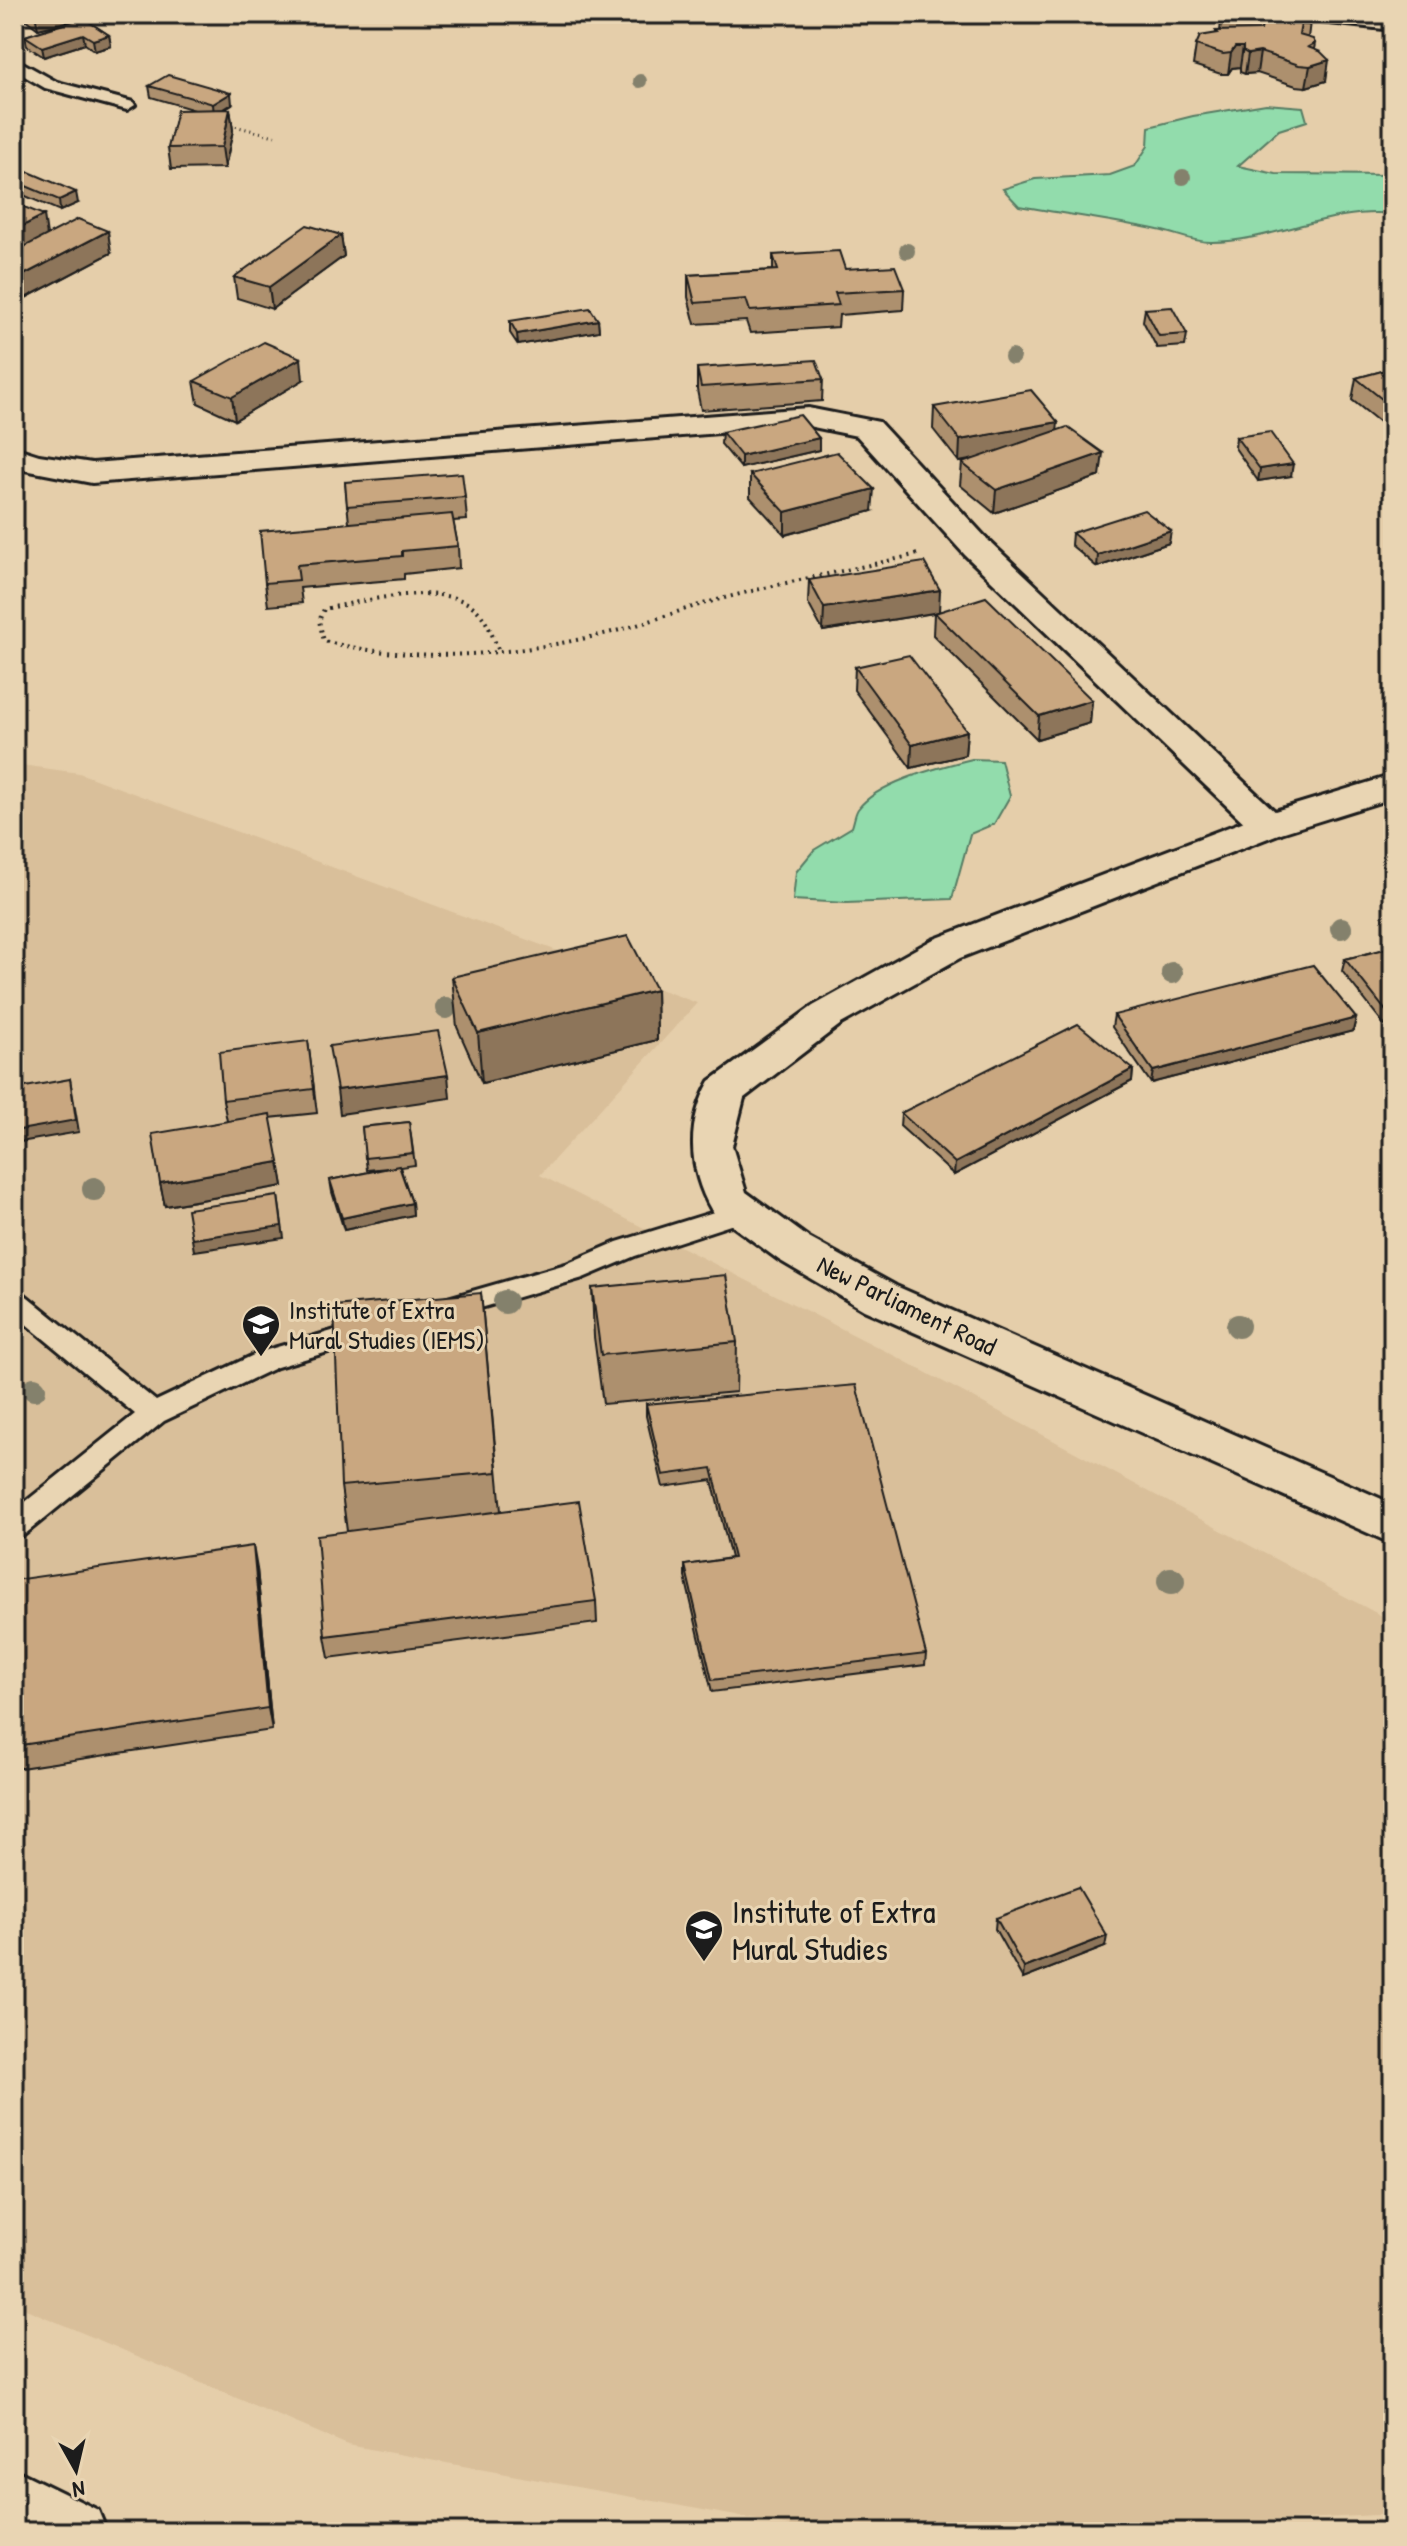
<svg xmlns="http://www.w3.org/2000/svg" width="1407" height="2546" font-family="'Patrick Hand',sans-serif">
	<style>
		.built { fill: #d9bf9a }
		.green { fill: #92dcac; stroke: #577c64; stroke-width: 2 }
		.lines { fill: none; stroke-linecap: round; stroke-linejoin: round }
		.service-casing { stroke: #1c1c1c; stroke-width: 6 }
		.minor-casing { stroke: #1c1c1c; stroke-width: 6 }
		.secondary-casing { stroke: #1c1c1c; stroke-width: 6 }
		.trunk-casing { stroke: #1c1c1c; stroke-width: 6 }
		.path-far1 { stroke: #1c1c1c; stroke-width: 3; stroke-dasharray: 1 4; stroke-linecap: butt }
		.path { stroke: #1c1c1c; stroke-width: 4; stroke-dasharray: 2 5; stroke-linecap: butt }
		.service { fill: #e9d5b3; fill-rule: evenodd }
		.minor { fill: #e9d5b3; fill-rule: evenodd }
		.secondary { fill: #e9d5b3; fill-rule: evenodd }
		.trunk { fill: #e9d5b3; fill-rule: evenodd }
		.tree { fill: #84816c }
		.wall { fill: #ad906e; stroke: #1c1c1c; stroke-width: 2 }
		.shaded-wall { fill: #8d755a; stroke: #1c1c1c; stroke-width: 2 }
		.building { fill: #c9a780; stroke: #1c1c1c; stroke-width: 2 }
		.labels { text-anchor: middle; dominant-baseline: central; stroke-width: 6; stroke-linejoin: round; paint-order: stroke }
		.street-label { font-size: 26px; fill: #1c1c1c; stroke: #e9d5b3 }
		.poi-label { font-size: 26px; fill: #1c1c1c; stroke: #e9d5b3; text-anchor: start }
		.near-poi-label { font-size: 32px; fill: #1c1c1c; stroke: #e9d5b3; text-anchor: start }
	</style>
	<rect width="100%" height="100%" fill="#e5ceaa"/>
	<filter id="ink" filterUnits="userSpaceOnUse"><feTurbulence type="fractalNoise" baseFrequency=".0125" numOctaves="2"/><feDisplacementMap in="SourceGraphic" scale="16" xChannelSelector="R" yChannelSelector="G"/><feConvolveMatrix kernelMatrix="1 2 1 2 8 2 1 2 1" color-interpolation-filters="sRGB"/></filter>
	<g filter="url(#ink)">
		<!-- built -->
		<polygon class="built" points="14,764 79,773 697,1003 540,1175 895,1356 1393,1622 1393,2514 1079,2532 823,2532 348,2445 14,2304"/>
		<!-- green -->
		<g class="green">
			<path d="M1266 104 1303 107 1307 121 1279 130 1238 166 1276 174 1393 175V214C1331 207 1274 241 1212 242 1195 243 1175 233 1158 230 1112 220 1065 214 1019 206L1003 189 1035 179 1110 175 1135 166 1148 146 1149 127 1193 116Z"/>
			<path d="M972 759 1001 760 1010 796 994 824 970 834 952 899 846 903 793 900 796 872 814 850 852 827C854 822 855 813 858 809 879 781 941 767 972 759Z"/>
		</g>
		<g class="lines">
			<defs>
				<g id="service">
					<polygon points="14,58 57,82 133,102 135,105 127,110 45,88 14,70"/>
					<polygon points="743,1203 752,1206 756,1212 752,1218 635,1256 583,1278 450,1317 441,1314 437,1307 441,1300 566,1264 617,1242"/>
					<polygon points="14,1290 23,1293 156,1401 260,1352 370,1320 379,1323 383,1330 379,1337 277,1367 164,1421 24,1535 14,1538 14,1511 135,1414 14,1314"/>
				</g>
				<g id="minor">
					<polygon points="1307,14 1393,14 1393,30 1320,22 1311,19"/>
					<polygon points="808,408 879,422 989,541 1281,817 1287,825 1281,833 1268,837 1255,833 965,555 857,436 808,426 92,483 14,468 14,447 39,455 92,463"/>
				</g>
				<path id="secondary" d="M1393 775V798L1281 833 960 958 841 1024 744 1098 732 1146 746 1192 809 1238 896 1286 1393 1504V1544L864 1310 779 1260 712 1211C688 1170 686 1122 710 1081L813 1006 932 940 1255 817Z"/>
				<polygon id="trunk" points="14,2469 98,2510 107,2532 14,2532"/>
			</defs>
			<!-- service casing -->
			<use href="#service" class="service-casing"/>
			<!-- minor casing -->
			<use href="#minor" class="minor-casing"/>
			<!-- secondary casing -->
			<use href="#secondary" class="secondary-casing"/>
			<!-- trunk casing -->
			<use href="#trunk" class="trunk-casing"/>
			<!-- path-far1 -->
			<polyline class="path-far1" points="226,124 275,136"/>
			<!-- path -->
			<path class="path" d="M498 649C492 635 486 616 472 606 438 582 363 601 324 609L319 621 324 641C418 665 519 655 612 632 648 623 682 609 717 600 783 582 851 570 918 554"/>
			<!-- service -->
			<use href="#service" class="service"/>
			<!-- minor -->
			<use href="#minor" class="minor"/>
			<!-- secondary -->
			<use href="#secondary" class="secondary"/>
			<!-- trunk -->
			<use href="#trunk" class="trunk"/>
		</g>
		<!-- trees -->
		<g class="tree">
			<circle cx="640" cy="81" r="7"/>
			<circle cx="1183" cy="177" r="8"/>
			<circle cx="907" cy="251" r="8"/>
			<circle cx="1012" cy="357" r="8"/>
			<circle cx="1341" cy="928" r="11"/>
			<circle cx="1172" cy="973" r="11"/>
			<circle cx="446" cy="1008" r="11"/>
			<circle cx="94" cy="1189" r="12"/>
			<circle cx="505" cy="1302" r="12"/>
			<circle cx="1238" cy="1326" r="12"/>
			<circle cx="34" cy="1389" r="12"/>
			<circle cx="1171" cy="1581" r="14"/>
		</g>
		<!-- wall -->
		<g class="wall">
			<polygon points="24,14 100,14 83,18 109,35 111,46 95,51 85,44 44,57 27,46 25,36 83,18 38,29 25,19"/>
			<polygon points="1222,14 1311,14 1308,38 1315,43 1314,50 1326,81 1306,87 1296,86 1257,73 1245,74 1240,72 1240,67 1232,68 1228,74 1221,74 1193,65 1196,45 1216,33 1216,31 1220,31"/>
			<polygon points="149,86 232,104 223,110 230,109 233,130 225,168 171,169 168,148 195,110 151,97"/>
			<polygon points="14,179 78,203 60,211 14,191"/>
			<polygon points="14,203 47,235 111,253 14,304 14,252 17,250 14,249"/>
			<polygon points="341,235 344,256 272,309 237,298 234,277"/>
			<polygon points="773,255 845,269 904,289 903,310 839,315 838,327 750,333 746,321 695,324 688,297 688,275 773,270"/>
			<polygon points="1145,309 1187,334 1185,346 1157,348 1143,321"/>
			<polygon points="598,320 599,331 518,345 510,333 510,321"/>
			<polygon points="697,368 823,379 822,401 701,410 697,390"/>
			<polygon points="1393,368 1393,433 1352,400 1356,378"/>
			<polygon points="303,380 235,420 198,403 194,381"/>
			<polygon points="934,407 1057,430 1100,476 994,513 960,485 962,463 967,461 959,462 933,429"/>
			<polygon points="722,432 819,450 741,468 721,444"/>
			<polygon points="1236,437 1291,476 1258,481 1235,448"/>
			<polygon points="750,474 872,511 785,535 750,497"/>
			<polygon points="345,482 465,497 467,520 453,521 458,546 459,568 404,574 404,579 300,588 302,603 268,606 265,583 349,523"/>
			<polygon points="1072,533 1169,543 1097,567 1071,545"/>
			<polygon points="809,580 939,611 1092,700 1090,723 1037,739 933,635 934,613 823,631 808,603"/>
			<polygon points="855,667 967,731 965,755 911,768 854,690"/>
			<polygon points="1393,947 1393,1026 1387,1028 1342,971 1345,959"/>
			<polygon points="452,977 656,990 657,1040 482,1083 457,1027"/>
			<polygon points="1114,1015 1356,1018 1353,1031 1151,1083 1112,1027"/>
			<polygon points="308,1041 317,1113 270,1118 283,1186 165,1206 160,1183 227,1121 223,1100"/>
			<polygon points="1133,1069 1132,1081 954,1175 900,1126 901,1113"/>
			<polygon points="409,1122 415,1165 400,1167 412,1203 413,1215 344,1230 332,1192 330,1180 388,1168 367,1170 362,1127"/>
			<polygon points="592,1288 737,1342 736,1392 603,1404 594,1337"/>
			<polygon points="481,1293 501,1511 596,1601 597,1623 329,1658 325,1636 347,1531 341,1486"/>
			<polygon points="646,1404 926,1654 925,1665 712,1692 685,1577 685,1565 731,1558 712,1480 663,1487 646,1416"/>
			<polygon points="257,1569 272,1730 14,1769 14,1580"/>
			<polygon points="996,1918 1105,1947 1023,1979 995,1929"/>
		</g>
		<!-- shaded-wall -->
		<g class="shaded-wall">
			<polygon points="35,14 100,14 38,29"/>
			<polygon points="83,34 85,44 44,57 42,47"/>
			<polygon points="109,35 111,46 95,51 93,40"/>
			<polygon points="1235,47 1243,47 1240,67 1232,68 1228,74 1231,53"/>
			<polygon points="1260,52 1257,73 1245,74 1248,54"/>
			<polygon points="1329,60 1326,81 1306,87 1310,66"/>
			<polygon points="231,93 232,104 214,115 213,104"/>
			<polygon points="230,109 233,130 225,168 222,147"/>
			<polygon points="76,192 78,203 60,211 59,200"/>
			<polygon points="44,215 47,236 19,251 15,230"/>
			<polygon points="108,231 111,253 14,304 14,280"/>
			<polygon points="341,235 344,256 272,309 269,287"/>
			<polygon points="598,320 599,331 518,345 517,334"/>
			<polygon points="301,358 303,380 235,420 232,397"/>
			<polygon points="1058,422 1056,444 959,462 960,440"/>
			<polygon points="819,438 819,450 741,468 741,456"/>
			<polygon points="1103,453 1100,476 994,513 996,490"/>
			<polygon points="1293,464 1291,476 1258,481 1260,469"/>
			<polygon points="874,489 872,511 785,535 785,512"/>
			<polygon points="1171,531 1169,543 1097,567 1098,555"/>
			<polygon points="940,590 939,612 823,631 824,608"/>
			<polygon points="1092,700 1090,723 1037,739 1039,716"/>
			<polygon points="967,731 965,755 911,768 912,745"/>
			<polygon points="656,990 657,1040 482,1083 478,1033"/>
			<polygon points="1393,1015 1393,1026 1387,1028 1390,1016"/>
			<polygon points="1356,1018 1353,1031 1151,1083 1153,1071"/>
			<polygon points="1133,1069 1132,1081 954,1175 955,1163"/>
			<polygon points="448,1075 450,1098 340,1114 337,1090"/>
			<polygon points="70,1079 79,1132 14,1143 14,1131"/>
			<polygon points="279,1162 283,1186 165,1206 160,1183"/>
			<polygon points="18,1175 24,1198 14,1202 14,1176"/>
			<polygon points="278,1196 284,1238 194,1251 192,1239"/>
			<polygon points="412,1203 413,1215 344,1230 342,1218"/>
			<polygon points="253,1546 257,1569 272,1730 268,1708"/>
			<polygon points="1107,1936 1105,1947 1023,1979 1024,1968"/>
		</g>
		<!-- building -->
		<g class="building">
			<polygon points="1247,14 1311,14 1310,25 1301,24 1299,35 1313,39 1315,43 1308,47 1321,52 1329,60 1310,66 1299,65 1260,52 1248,54 1243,51 1243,47 1235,47 1231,53 1223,54 1196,45 1200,36 1218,33 1216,31 1261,30 1263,20 1257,21 1257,15"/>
			<polygon points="83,18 109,35 93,40 83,34 42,47 25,36"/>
			<polygon points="168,75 231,93 213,104 149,86"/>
			<polygon points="230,109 222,147 168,148 177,110"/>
			<polygon points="29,172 76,192 59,200 14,181 14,179"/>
			<polygon points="14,203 44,215 15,230 14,229"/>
			<polygon points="78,219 108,231 14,280 14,252"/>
			<polygon points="307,225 341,235 269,287 234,277"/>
			<polygon points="839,251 845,269 895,266 904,289 835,293 839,305 750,311 746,299 695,303 688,275 778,270 773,255"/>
			<polygon points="1172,307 1187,334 1159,336 1145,309"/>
			<polygon points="590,308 598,320 517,334 510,321"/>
			<polygon points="264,342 301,358 232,397 194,381"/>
			<polygon points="816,360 823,379 701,387 697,368"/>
			<polygon points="1393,368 1393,408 1356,378"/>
			<polygon points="1031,390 1058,422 960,440 934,407"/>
			<polygon points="800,415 819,438 741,456 722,432"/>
			<polygon points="1067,427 1103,453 996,490 962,463"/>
			<polygon points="1270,432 1293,464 1260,469 1236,437"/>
			<polygon points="837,452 874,489 785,512 750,474"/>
			<polygon points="462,473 465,497 347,506 345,482"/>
			<polygon points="1144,510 1171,531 1098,555 1072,533"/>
			<polygon points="452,514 458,546 402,551 402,556 297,565 299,580 265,583 260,531"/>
			<polygon points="924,562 940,590 824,608 809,580"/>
			<polygon points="986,597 1092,700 1039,716 935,613"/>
			<polygon points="909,655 967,731 912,745 855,667"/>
			<polygon points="628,936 656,990 478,1033 452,977"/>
			<polygon points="1393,947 1393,1015 1390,1016 1345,959"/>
			<polygon points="1313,965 1356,1018 1153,1071 1114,1015"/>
			<polygon points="1078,1024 1133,1069 955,1163 901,1113"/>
			<polygon points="438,1031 448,1075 337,1090 329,1046"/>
			<polygon points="308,1041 314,1089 223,1100 219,1052"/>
			<polygon points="70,1079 76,1120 14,1131 14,1089"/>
			<polygon points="270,1114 279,1162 160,1183 152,1134"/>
			<polygon points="409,1122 413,1153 365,1158 362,1127"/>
			<polygon points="399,1166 412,1203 342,1218 330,1180"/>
			<polygon points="278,1196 282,1226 192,1239 187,1209"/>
			<polygon points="726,1275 737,1342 601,1355 592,1288"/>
			<polygon points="481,1293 497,1472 341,1486 334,1306"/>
			<polygon points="856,1385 926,1654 712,1680 685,1565 734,1558 712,1468 663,1475 646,1404"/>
			<polygon points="579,1501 596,1601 325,1636 317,1535"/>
			<polygon points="253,1546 268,1708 14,1746 14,1580"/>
			<polygon points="1078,1887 1107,1936 1024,1968 996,1918"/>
		</g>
	</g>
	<!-- icons -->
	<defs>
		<symbol id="school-pin" viewBox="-11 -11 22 30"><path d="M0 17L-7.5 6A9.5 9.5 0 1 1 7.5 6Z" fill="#1c1c1c" stroke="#e9d5b3"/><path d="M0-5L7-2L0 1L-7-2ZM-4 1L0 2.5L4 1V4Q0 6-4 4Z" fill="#fff"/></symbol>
		<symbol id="university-pin" viewBox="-11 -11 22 30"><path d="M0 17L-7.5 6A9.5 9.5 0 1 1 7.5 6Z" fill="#1c1c1c" stroke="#e9d5b3"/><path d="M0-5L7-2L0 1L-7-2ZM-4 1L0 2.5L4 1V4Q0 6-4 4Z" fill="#fff"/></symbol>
	</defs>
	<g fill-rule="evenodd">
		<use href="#school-pin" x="239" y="1302" width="44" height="60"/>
		<use href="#university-pin" x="682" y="1907" width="44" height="60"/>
	</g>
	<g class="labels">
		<!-- street labels -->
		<g class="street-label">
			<text transform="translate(907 1305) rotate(26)">New Parliament Road</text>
		</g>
		<!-- poi labels -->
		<g class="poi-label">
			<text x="289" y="1309">Institute of Extra<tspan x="289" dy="30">Mural Studies (IEMS)</tspan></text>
		</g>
		<!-- near-poi labels -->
		<g class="near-poi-label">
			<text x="732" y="1911">Institute of Extra<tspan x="732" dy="37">Mural Studies</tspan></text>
		</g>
	</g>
	<!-- margin -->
	<rect width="1407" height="2546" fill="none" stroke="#e9d5b3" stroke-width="48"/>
	<rect x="24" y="24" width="1359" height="2498" fill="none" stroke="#1c1c1c" stroke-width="3" filter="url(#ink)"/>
	<!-- north arrow -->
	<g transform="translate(76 2470) rotate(172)" stroke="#e9d5b3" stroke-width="6" paint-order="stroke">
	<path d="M0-6L14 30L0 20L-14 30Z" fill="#1c1c1c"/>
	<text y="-12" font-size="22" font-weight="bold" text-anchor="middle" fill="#1c1c1c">N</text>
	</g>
</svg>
